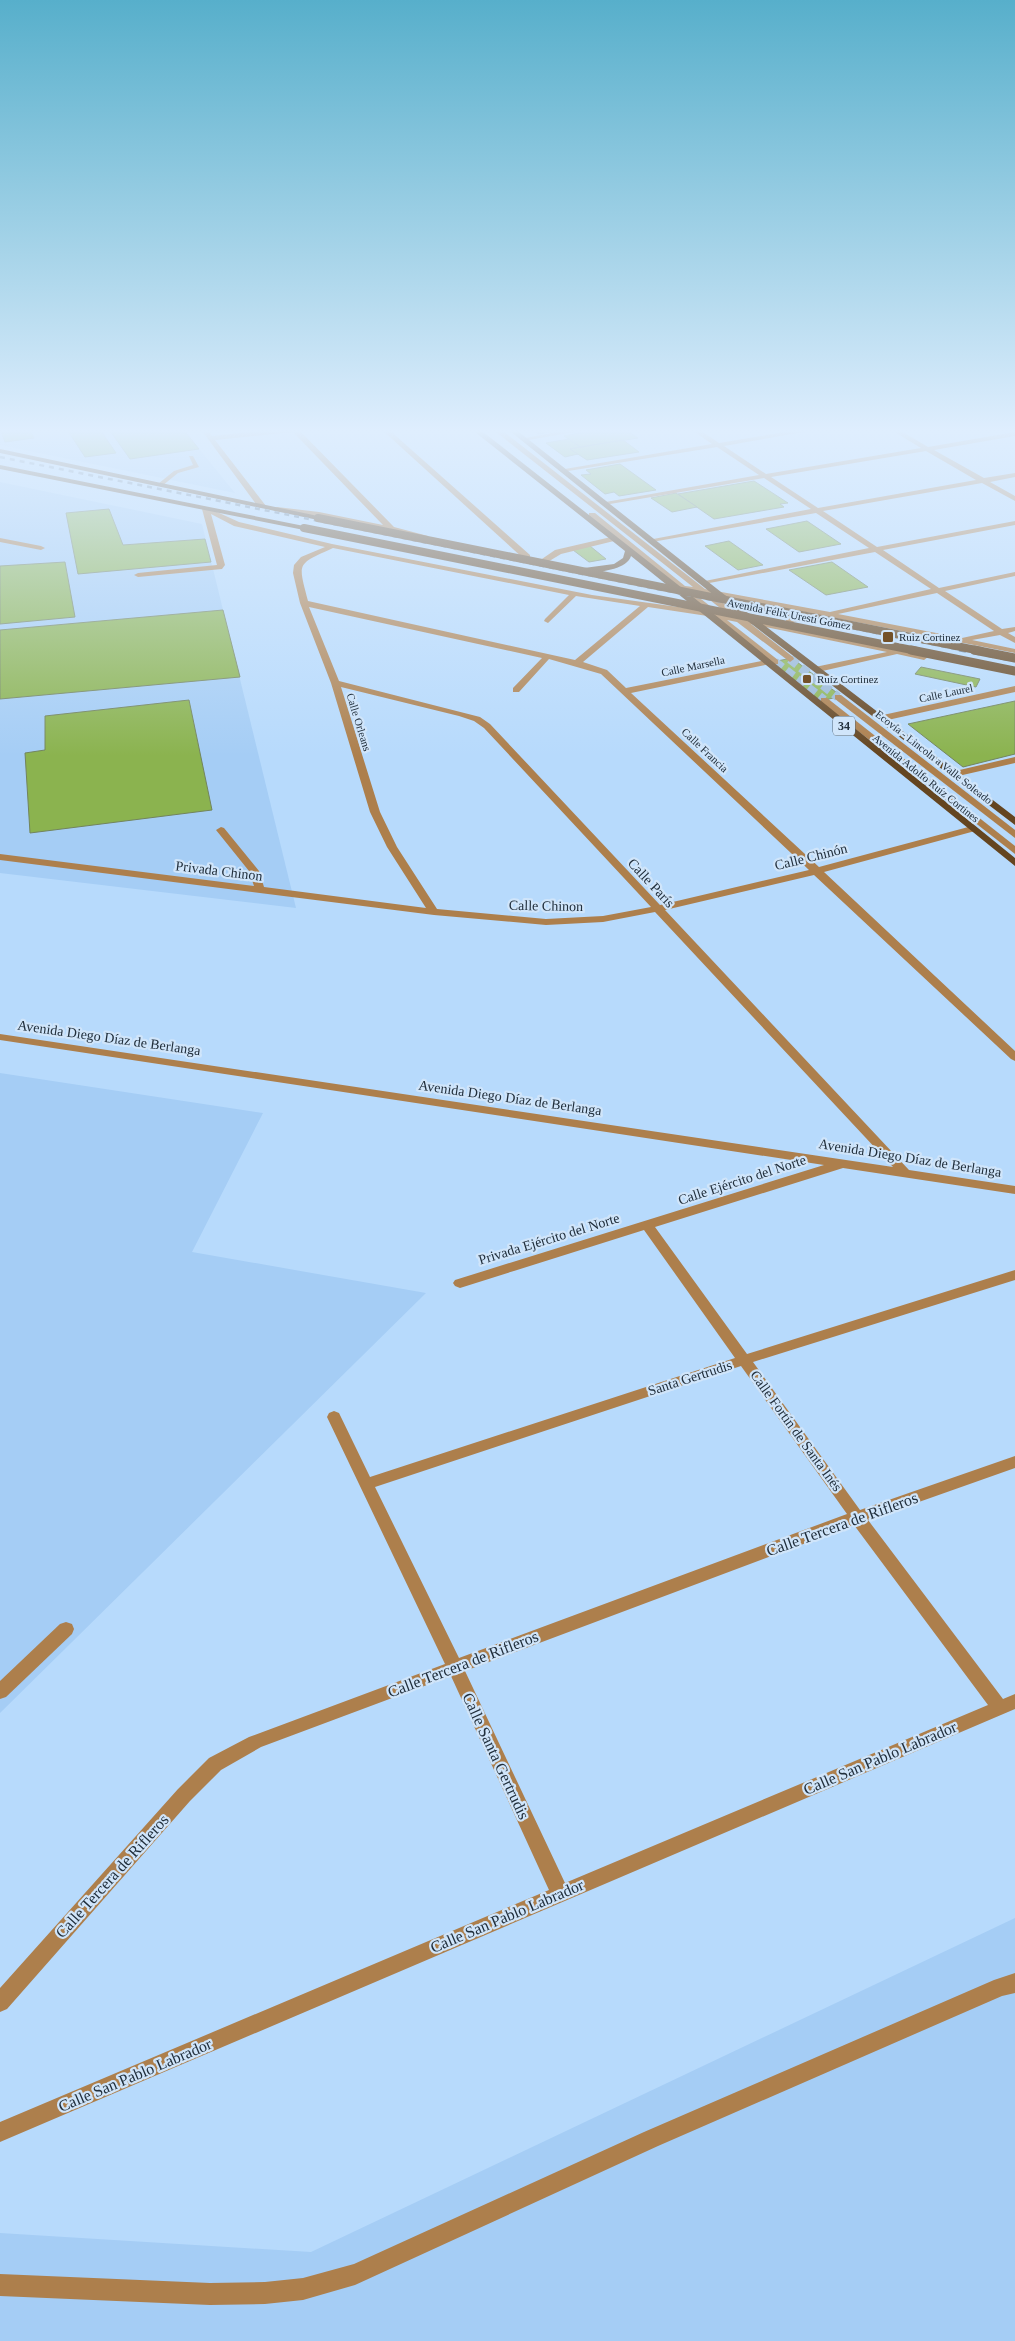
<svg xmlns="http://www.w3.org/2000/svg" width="1015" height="2341" font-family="'Times New Roman',serif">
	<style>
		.built { fill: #a5cdf5 }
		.building { fill: #8bb34f; stroke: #72845d }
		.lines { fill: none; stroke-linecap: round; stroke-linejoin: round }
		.minor-tunnel { stroke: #99b8d6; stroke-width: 9; stroke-dasharray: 9 5; stroke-linecap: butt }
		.minor { fill: #ad7f4c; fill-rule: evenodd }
		.major { fill: #644520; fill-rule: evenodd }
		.rail-far1 { stroke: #698198; stroke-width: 2.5; stroke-dasharray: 5 5; stroke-linecap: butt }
		.rail { stroke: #698198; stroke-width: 3; stroke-dasharray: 7 7; stroke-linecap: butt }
		.major-bridge-far1 { stroke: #644520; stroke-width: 8 }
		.major-bridge { stroke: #644520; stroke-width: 9 }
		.poi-dot { fill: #735129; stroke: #d0e5fa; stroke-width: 2 }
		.labels { text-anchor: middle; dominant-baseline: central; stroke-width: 4.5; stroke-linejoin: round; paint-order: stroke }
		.far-street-label { font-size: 11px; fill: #212f3c; stroke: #d0e5fa }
		.far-poi-label { font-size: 11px; fill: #212f3c; stroke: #d0e5fa; text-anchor: start }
		.shield { fill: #d0e5fa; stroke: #566675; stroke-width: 1 }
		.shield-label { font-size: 12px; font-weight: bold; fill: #212f3c }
		.street-label { font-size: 14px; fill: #212f3c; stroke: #d0e5fa }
		.near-street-label { font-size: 16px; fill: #212f3c; stroke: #d0e5fa }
	</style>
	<rect width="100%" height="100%" fill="#b7dafc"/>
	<!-- built -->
	<g class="built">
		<polygon points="0,428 182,428 235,493 0,445"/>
		<polygon points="0,482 202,524 296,908 0,873"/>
		<polygon points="0,1073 263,1113 192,1252 426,1293 0,1713"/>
		<polygon points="1015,1918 1015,2341 0,2341 0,2233 311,2252"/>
	</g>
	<!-- building -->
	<g class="building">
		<polygon points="0,428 29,428 34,438 5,442"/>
		<polygon points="66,428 99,428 116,453 85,457"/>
		<polygon points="108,428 182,428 199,449 130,459"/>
		<polygon points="531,428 573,428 538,434"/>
		<polygon points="607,428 623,428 638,438 580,447 564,436"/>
		<polygon points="569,439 580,447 570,449 578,454 565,457 546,443"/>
		<polygon points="623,440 639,452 587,460 570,449"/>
		<polygon points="620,464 656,490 619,496 614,492 605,494 581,475 591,474 586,470"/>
		<polygon points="754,481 788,503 780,504 784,507 714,519 678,494"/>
		<polygon points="676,493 697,507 672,512 651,498"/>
		<polygon points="109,509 123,545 205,539 211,562 78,574 66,513"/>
		<polygon points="807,521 841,544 799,552 766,529"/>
		<polygon points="729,541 763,565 738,570 705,546"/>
		<polygon points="590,546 606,559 589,562 573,550"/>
		<polygon points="65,562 75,617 0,624 0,566"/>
		<polygon points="832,562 868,587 826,595 789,570"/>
		<polygon points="223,610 240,677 0,699 0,630"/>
		<polygon points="792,658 841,696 821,701 772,662"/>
		<polygon points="921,667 980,679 976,687 915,674"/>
		<polygon points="189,700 212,810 30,833 25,753 45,750 45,716"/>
		<polygon points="1015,701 1015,754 963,767 908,724"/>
	</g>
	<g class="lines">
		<!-- minor-tunnel -->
		<g class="minor-tunnel">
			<polyline points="790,659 838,697"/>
			<polyline points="775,662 824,700"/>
		</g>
		<!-- minor -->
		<g class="minor">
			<polygon points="200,428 207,428 212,436 287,428 314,428 300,431 394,527 428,536 424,538 319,516 274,511 273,509 277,507 319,512 383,525 293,432 215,440 266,506 259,508"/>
			<polygon points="380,428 387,428 530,555 530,559 524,559"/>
			<path d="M491 428H499L705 589 830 612 931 589 875 552 704 584 700 582 869 548 816 513 652 542 648 540 811 509 764 478 604 505 600 503 759 475 717 447 562 472 559 470 712 444 689 428H697L719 443 808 428H826L724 446 766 474 921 448 888 428H896L928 447 1015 432V436L934 450 984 478 1015 473V477L990 482 1015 496V501L982 483 823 511 877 547 1015 521V525L883 550 939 588 1015 572V576L945 591 1002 629 1015 627V631L1008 633 1015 637V643L1000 635 972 640 1015 649V653L815 614V617L793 622 792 625 798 629 924 654 928 657 924 660 897 654 818 672 814 669 815 667 887 652 751 624 793 657 794 659 790 662 737 622 727 620 778 660V664H772L768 661V664L765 665 631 693 819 867 972 826 977 829 975 831 824 872 1015 1051V1061L1011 1059 814 875 665 910 909 1170 1015 1186V1194L843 1168 655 1227 747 1354 1015 1270V1280L753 1362 860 1510 1015 1456V1468L868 1520 1003 1699 1015 1694V1709L0 2142V2122L549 1890 451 1676 261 1747 221 1770 190 1801 7 2009 0 2012V1988L178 1789 209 1758 249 1737 445 1664 327 1417 329 1413 334 1411 339 1413 370 1477 735 1358 644 1230 460 1288 455 1286 453 1283 455 1280 824 1165 0 1040V1034L893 1167 655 912 603 922 546 925 434 915 0 860V854L254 886 249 871 216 830 221 827 224 828 259 871 264 887 426 908 387 847 370 812 331 683 300 603 293 573 294 565 301 557 325 547 234 526 211 514 225 565 222 569 138 577 134 575 138 573 217 565 202 509 206 507 239 522 332 544 592 595 707 611 589 517V513H595L685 586 693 587ZM926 451 976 480 818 508 771 477ZM333 548 569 595 545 619 544 621 548 623 576 596 640 606 575 660 308 601C298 562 296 565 333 548ZM692 592 701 593 729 615 719 613ZM937 593 994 631 962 638 838 614ZM713 595 811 613 787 618 784 626 742 618ZM309 607 542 658 513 688V692H519L549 659 601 674 809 870 660 905 490 724 480 717 339 681ZM648 607 714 617 767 660 626 688 607 670 583 662ZM341 687 459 716 474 721 484 728 651 907 603 916 546 919 437 909 397 847 380 812ZM741 1366 847 1514 459 1658 375 1487ZM854 1525 988 1705 565 1883 465 1671Z"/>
			<polygon points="578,428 596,428 523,441 520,439"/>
			<polygon points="189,456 193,456 199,467 178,473 162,486 158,486 158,484 174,471 193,465"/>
			<polygon points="611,537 615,539 614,541 561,554 546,563 539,561 555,550"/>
			<polygon points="0,538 41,546 45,548 41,550 0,542"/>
			<polygon points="1015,686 1015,692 883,721 879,718 883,715"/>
			<polygon points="835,695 841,695 1015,830 1015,838 835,699"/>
			<polygon points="821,698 827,698 1015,846 1015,854 821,702"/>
			<polygon points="1015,757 1015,763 954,777 949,774 951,772"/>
			<polygon points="66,1622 72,1624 74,1629 72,1634 6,1697 0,1699 0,1681 60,1624"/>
			<polygon points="1015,1973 1015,1993 1002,1996 658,2146 355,2285 303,2300 265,2304 210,2305 0,2296 0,2274 210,2283 265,2282 303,2278 354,2264 644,2132 994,1980"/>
		</g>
		<!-- major -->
		<g class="major">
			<path d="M470 428H478L677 584 1015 858V866L631 556C627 570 597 573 584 572V568L614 564 623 558 625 551Z"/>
			<polygon points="506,428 514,428 721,592 1015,817 1015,825 715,596"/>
			<polygon points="0,449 318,516 322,518 318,520 0,453"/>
			<polygon points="0,465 304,526 308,528 304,530 0,469"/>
		</g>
		<!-- rail-far1 -->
		<polyline class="rail-far1" points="0,457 966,651"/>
		<!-- rail -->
		<polyline class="rail" points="959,650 1015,661"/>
		<!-- major-bridge-far1 -->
		<g class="major-bridge-far1">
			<polyline points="318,518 981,651"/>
			<polyline points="304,528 917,651"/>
		</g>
		<!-- major-bridge -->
		<g class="major-bridge">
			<polyline points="911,650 1015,671"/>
			<polyline points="974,650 1015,658"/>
		</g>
	</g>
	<!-- sky -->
	<linearGradient id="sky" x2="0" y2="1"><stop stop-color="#57afcb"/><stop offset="0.57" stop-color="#dfeefe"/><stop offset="1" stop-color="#dfeefe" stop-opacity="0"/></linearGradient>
	<rect width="1015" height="756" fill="url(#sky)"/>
	<!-- markers -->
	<g class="poi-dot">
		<rect x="882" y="631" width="12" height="12" rx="2.5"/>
		<rect x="802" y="674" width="10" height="10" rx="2.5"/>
	</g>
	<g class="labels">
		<!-- far-street labels -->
		<g class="far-street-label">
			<text transform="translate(789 614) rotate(11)">Avenida Félix Uresti Gómez</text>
			<text transform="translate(693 666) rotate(-12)">Calle Marsella</text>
			<text transform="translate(946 693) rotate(-12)">Calle Laurel</text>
			<text transform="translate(359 722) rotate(73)">Calle Orleans</text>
			<text transform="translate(705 750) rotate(43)">Calle Francia</text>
			<text transform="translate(934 757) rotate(38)">Ecovía - Lincoln a Valle Soleado</text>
			<text transform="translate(926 778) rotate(39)">Avenida Adolfo Ruíz Cortines</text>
		</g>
		<!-- far-poi labels -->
		<g class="far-poi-label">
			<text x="899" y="637">Ruiz Cortinez</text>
			<text x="817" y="679">Ruíz Cortinez</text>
		</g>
		<!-- shield labels -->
		<rect class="shield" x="833" y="716.5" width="22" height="19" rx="4"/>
		<g class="shield-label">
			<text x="844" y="726">34</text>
		</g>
		<!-- street labels -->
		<g class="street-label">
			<text transform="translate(811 857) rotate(-14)">Calle Chinón</text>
			<text transform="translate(219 871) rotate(7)">Privada Chinon</text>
			<text transform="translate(651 883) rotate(47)">Calle París</text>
			<text transform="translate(546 906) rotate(1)">Calle Chinon</text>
			<text transform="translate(109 1038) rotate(8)">Avenida Diego Díaz de Berlanga</text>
			<text transform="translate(510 1098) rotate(8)">Avenida Diego Díaz de Berlanga</text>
			<text transform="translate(910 1158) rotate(9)">Avenida Diego Díaz de Berlanga</text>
			<text transform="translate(742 1180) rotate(-18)">Calle Ejército del Norte</text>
			<text transform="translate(549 1239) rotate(-17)">Privada Ejército del Norte</text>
			<text transform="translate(690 1378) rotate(-18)">Santa Gertrudis</text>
			<text transform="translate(796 1431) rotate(54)">Calle Fortín de Santa Inés</text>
		</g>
		<!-- near-street labels -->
		<g class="near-street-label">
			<text transform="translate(842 1524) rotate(-20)">Calle Tercera de Rifleros</text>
			<text transform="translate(463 1664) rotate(-21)">Calle Tercera de Rifleros</text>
			<text transform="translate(496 1756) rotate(65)">Calle Santa Gertrudis</text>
			<text transform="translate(880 1758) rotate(-23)">Calle San Pablo Labrador</text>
			<text transform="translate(112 1876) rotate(-48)">Calle Tercera de Rifleros</text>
			<text transform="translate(507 1916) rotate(-23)">Calle San Pablo Labrador</text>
			<text transform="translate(135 2075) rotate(-23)">Calle San Pablo Labrador</text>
		</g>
	</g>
</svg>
